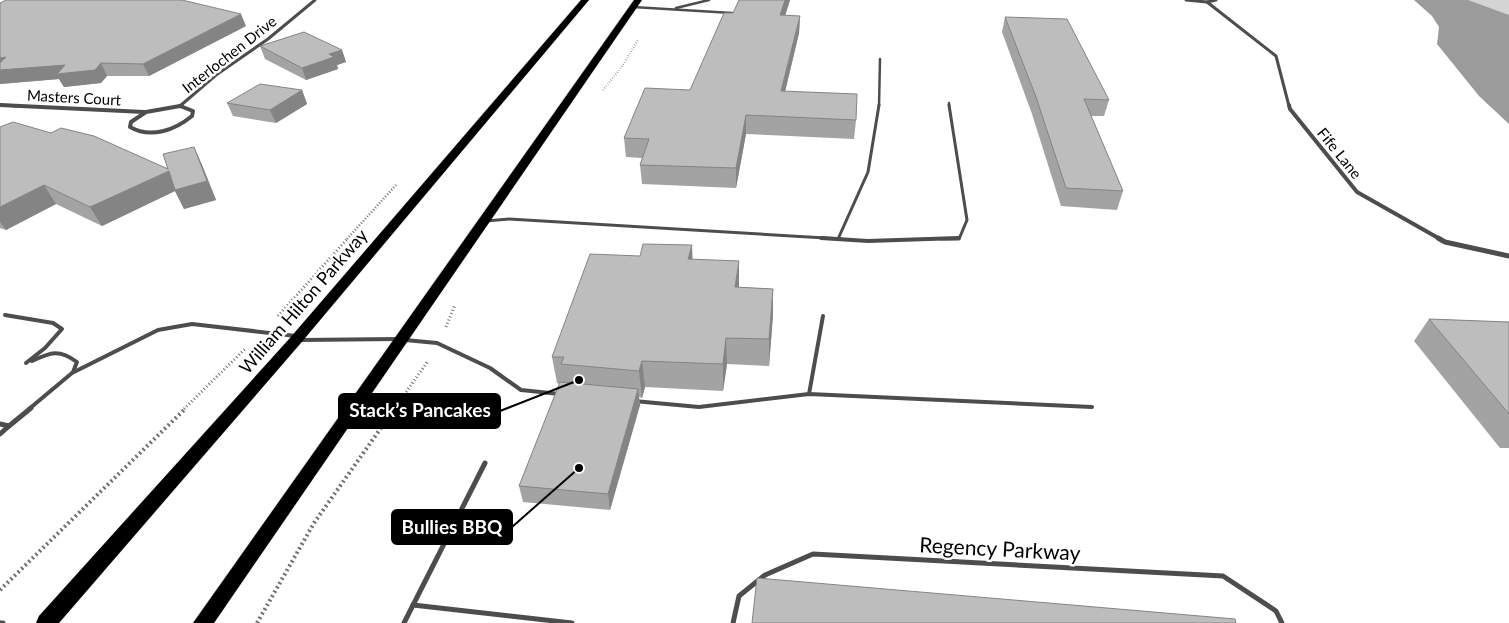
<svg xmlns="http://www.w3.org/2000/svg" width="1509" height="623" font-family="Lato,sans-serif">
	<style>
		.green { fill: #d4d4d4 }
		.water { fill: #9b9b9b }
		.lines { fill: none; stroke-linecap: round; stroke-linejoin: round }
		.trunk-casing { stroke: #dbdbdb; stroke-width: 1 }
		.path-far3 { stroke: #6f6f6f; stroke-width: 2; stroke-dasharray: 0.5 2; stroke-linecap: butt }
		.path-far2 { stroke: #6f6f6f; stroke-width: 2.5; stroke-dasharray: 1 2; stroke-linecap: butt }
		.path-far1 { stroke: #6f6f6f; stroke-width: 3; stroke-dasharray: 1 2.5; stroke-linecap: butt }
		.path { stroke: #6f6f6f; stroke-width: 4; stroke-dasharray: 2 3; stroke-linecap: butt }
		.service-far3 { stroke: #4d4d4d; stroke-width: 2.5 }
		.service-far2 { stroke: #4d4d4d; stroke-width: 3 }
		.service-far1 { stroke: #4d4d4d; stroke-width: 4 }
		.service { stroke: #4d4d4d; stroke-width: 5 }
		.minor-far2 { stroke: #4d4d4d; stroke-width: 3 }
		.minor-far1 { stroke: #4d4d4d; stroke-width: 4 }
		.minor { stroke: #4d4d4d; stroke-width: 5 }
		.trunk { fill: #000; fill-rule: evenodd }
		.wall { fill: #a3a3a3 }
		.shaded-wall { fill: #848484 }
		.building { fill: #bdbdbd; stroke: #848484 }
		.labels { text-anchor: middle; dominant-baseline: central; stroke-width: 5; stroke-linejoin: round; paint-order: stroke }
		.far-street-label { font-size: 15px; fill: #000; stroke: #fff }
		.street-label { font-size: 18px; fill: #000; stroke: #fff }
		.near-street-label { font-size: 21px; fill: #000; stroke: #fff }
		.leader { fill: none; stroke: #000; stroke-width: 2 }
		.callout-dot { fill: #000; stroke: #fff; stroke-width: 2 }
		.callout { fill: #000; stroke: #000; stroke-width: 2 }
		.callout-label { font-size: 19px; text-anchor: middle; font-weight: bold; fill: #fff }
	</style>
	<rect width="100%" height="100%" fill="#fff"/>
	<!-- green -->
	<polygon class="green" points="1448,0 1509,0 1509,20"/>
	<!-- water -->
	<polygon class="water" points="1414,0 1468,0 1509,15 1509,124 1479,96 1437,44 1439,27 1432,16"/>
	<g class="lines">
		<defs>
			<g id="trunk">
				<polygon points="581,0 589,0 300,344 59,623 36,623 39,616 290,338"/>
				<polygon points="634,0 642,0 214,623 193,623"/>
			</g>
		</defs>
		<!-- trunk casing -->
		<use href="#trunk" class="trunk-casing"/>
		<!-- path-far3 -->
		<polyline class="path-far3" points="603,90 621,68 638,40"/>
		<!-- path-far2 -->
		<polyline class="path-far2" points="347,239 396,185"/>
		<!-- path-far1 -->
		<g class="path-far1">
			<polyline points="278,316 348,238"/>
			<polyline points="446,327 455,305"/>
			<polyline points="184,409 246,348"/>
			<polyline points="394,409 428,361"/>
		</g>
		<!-- path -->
		<g class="path">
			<polyline points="0,590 186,408"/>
			<polyline points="257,623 314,523 395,408"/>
		</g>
		<!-- service-far3 -->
		<g class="service-far3">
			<polyline points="633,7 732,13"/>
			<polyline points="676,8 709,0"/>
			<polyline points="949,103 949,106"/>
			<polyline points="879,106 880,59"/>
		</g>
		<!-- service-far2 -->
		<g class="service-far2">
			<polyline points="486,221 509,219 842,239"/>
			<polyline points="838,239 868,172 879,105"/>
			<polyline points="941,239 959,239 967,220 949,105"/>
		</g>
		<!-- service-far1 -->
		<g class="service-far1">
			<polyline points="821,238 868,241 959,238"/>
			<polyline points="5,315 53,323 62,329 45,348 26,363"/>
			<polyline points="300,340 398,339"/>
			<polyline points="405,340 437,343 490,368 521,390 560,394"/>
			<path d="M32 361C51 352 59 349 77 362L73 372"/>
			<polyline points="809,394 823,316"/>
			<polyline points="634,401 699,407 809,394 1092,407"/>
			<polyline points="29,409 72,373 158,330 192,324 296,336"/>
		</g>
		<!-- service -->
		<g class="service">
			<polyline points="0,424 9,426 31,408"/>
			<polyline points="0,434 9,426"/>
			<polyline points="413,605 572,623"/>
			<polyline points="0,623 3,623"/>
			<polyline points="404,623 485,463"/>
			<polyline points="733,623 739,596 765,575 813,554 1223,576 1276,611 1282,623"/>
		</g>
		<!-- minor-far2 -->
		<g class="minor-far2">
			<polyline points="1186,0 1207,2 1216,0"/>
			<polyline points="1207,2 1276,56 1289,106"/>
			<polyline points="0,105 18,106"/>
			<polyline points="180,106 216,75 268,39 315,0"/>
		</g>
		<!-- minor-far1 -->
		<g class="minor-far1">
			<polyline points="0,105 144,112"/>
			<polyline points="1289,105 1290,109 1357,192 1440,239"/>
			<path d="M180 106 193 111 192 116C175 130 151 139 130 127L131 122 146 112Z"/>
			<polyline points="180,106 182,105"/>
		</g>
		<!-- minor -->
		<polyline class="minor" points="1438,238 1445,242 1509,256"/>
		<!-- trunk -->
		<use href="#trunk" class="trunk"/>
	</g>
	<!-- wall -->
	<g class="wall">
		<polygon points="739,0 790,0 785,16 800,16 799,33 785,91 856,120 854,139 746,134 736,188 642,184 640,165 642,158 626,157 624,138 690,90 733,13"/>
		<polygon points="0,3 246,26 149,76 107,76 101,83 64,87 59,79 0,84"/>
		<polygon points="1005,17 1109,100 1104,116 1091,116 1123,191 1117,210 1061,206 1032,114 1002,32"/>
		<polygon points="260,46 342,50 346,62 337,65 338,69 306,80 265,59"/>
		<polygon points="302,90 307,104 276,123 233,116 227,103"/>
		<polygon points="0,127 168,169 194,147 202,165 216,200 184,209 175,191 102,226 56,204 6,230 0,228"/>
		<polygon points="692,259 739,287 773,289 773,315 769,366 727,364 723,391 645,387 642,398 639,397 640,405 610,510 523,502 519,486 560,384 557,383 552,357"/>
		<polygon points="1429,319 1509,322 1509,448 1500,448 1414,341"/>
	</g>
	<!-- shaded-wall -->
	<g class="shaded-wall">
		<polygon points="785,0 790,0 780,32 780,15"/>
		<polygon points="241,14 246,26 149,76 143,64"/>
		<polygon points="800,16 799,33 781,109 781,91"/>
		<polygon points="342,50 346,62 337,65 338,69 306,80 302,68 329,54"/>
		<polygon points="6,57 65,65 101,63 107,76 101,83 64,87 59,79 0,84 0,58"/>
		<polygon points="302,90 307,104 276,123 270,110"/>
		<polygon points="746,115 746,134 736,188 736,168"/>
		<polygon points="194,147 202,165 216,200 184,209 175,191 102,226 90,207 169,171"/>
		<polygon points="44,185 56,204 6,230 0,222 0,207"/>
		<polygon points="692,245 693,271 688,259"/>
		<polygon points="739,261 739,287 736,313 735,287"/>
		<polygon points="773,289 773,315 769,366 769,339"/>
		<polygon points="726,338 727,364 723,391 723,364"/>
		<polygon points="642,361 645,387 642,398 639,371"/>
		<polygon points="638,389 640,405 610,510 608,494"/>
	</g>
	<!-- building -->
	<g class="building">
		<polygon points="6,0 182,0 241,14 143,64 101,63 95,70 57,74 65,65 0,70 0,63 6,57 0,58 0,3"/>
		<polygon points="739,0 785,0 780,15 800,16 781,91 857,94 856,120 746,115 736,168 640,165 649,139 624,138 645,88 690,90 724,13 733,13"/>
		<polygon points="1005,17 1067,19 1109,100 1084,99 1123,191 1066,188 1036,97"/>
		<polygon points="304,32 342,50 329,54 334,57 302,68 260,46"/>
		<polygon points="260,84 302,90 270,110 227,103"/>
		<polygon points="13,122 51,133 61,128 94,136 168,169 163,154 194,147 207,181 175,190 169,171 90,207 44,185 0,207 0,127"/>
		<polygon points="643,244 692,245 688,259 739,261 735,287 773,289 769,339 726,338 723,364 642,361 639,371 561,364 564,357 552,357 590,254 640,256"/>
		<polygon points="1429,319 1509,322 1509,414"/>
		<polygon points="560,382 638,389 608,494 519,486"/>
		<polygon points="757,578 1235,619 1236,623 752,623"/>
	</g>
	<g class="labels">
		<!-- far-street labels -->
		<g class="far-street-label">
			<text transform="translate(229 54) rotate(-38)">Interlochen Drive</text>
			<text transform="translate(74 97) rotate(3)">Masters Court</text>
			<text transform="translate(1340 153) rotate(51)">Fife Lane</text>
		</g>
		<!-- street labels -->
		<g class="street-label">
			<text transform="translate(303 301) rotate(-49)">William Hilton Parkway</text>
		</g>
		<!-- near-street labels -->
		<g class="near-street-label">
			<text transform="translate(1000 548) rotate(3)">Regency Parkway</text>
		</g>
	</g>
	<!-- callouts -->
	<path class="leader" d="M579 380L500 411M579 468L512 527"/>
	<g class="callout-dot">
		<circle cx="579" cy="380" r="5"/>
		<circle cx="579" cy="468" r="5"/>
	</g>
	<g class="callout">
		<rect x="339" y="394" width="161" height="34" rx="5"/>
		<rect x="392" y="510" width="120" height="34" rx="5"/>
	</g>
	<g class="callout-label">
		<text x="420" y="417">Stack’s Pancakes</text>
		<text x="452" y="534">Bullies BBQ</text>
	</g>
</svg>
